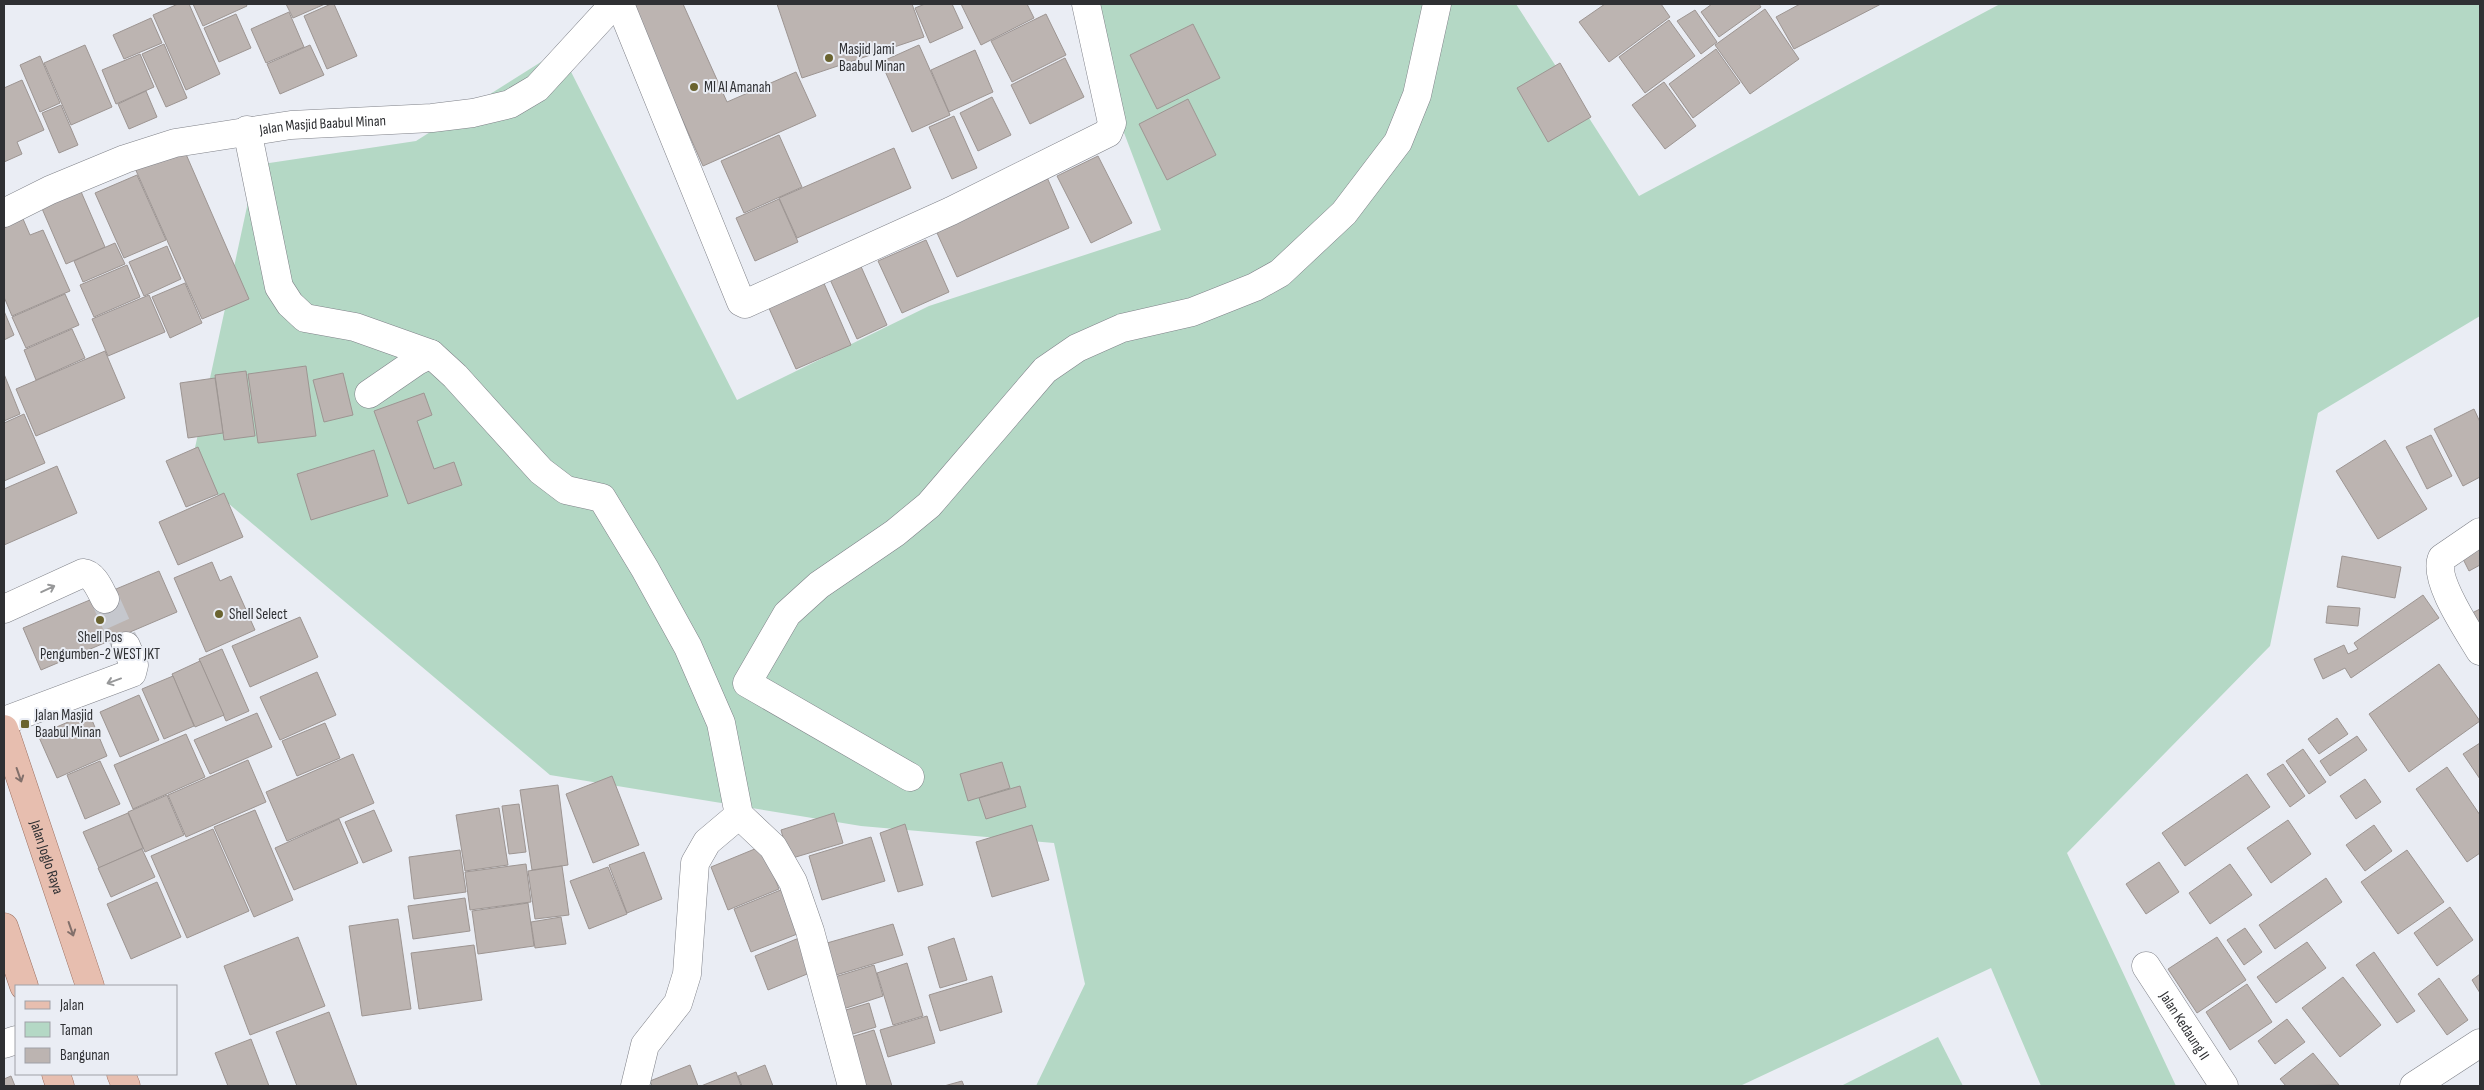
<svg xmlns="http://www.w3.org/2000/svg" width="2484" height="1090" font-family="'Sofia Sans Condensed',sans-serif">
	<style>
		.green { fill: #b4d8c5 }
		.building { fill: #bcb4b1; stroke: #9d9592 }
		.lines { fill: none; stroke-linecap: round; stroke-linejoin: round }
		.minor-tunnel { stroke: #c5c7cd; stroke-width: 28; stroke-dasharray: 28 14; stroke-linecap: butt }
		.minor-casing { stroke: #7f8188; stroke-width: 29 }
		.major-casing { stroke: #9c7061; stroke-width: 29 }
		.minor { stroke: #fff; stroke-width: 28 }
		.major { stroke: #e7beaf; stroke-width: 28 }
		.oneway { stroke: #979899 }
		.oneway2 { stroke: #82706b }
		.poi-dot { fill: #6a632f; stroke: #eaedf4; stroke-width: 2 }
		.labels { text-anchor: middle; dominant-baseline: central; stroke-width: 4; stroke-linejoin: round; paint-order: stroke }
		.poi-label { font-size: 15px; fill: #2f3033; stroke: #eaedf4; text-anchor: start }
		.street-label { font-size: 15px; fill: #2f3033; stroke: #eaedf4 }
	</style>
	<rect width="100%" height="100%" fill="#eaedf4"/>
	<!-- green -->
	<g class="green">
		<polygon points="1075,4 1516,4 1639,196 2000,4 2480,4 2480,316 2318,413 2270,646 2067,853 2176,1086 2041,1086 1991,968 1740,1086 1036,1086 1085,984 1054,843 861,826 550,775 190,471 256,165 416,141 560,50 737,400 929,306 1161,230"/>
		<polygon points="1938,1037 1963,1086 1841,1086"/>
	</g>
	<!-- building -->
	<g class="building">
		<polygon points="178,4 189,4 220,74 186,90 153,15"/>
		<polygon points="193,4 246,4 247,6 203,26"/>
		<polygon points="286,4 325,4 293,18"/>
		<polygon points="331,4 334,4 357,56 327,69 304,16"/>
		<polygon points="631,4 683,4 727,102 796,72 816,116 703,166"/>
		<polygon points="777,4 912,4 924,37 802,78"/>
		<polygon points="925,4 952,4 963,28 930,43 915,8"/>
		<polygon points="961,4 1027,4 1034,18 981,45"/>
		<polygon points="1605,4 1661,4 1670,17 1609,62 1579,22"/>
		<polygon points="1712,4 1759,4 1761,7 1719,37 1701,12"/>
		<polygon points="1800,4 1881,4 1794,49 1776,17"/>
		<polygon points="1765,9 1799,59 1750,94 1715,45"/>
		<polygon points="1695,10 1717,42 1701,54 1677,21"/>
		<polygon points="289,12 304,47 266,63 251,29"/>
		<polygon points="236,14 251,48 219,62 204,28"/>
		<polygon points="1046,14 1066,55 1012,82 991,41"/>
		<polygon points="151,18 162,43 124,59 113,35"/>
		<polygon points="1669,20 1695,56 1645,93 1619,57"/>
		<polygon points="1193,24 1220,78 1157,109 1130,55"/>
		<polygon points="164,44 187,98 166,107 142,54"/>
		<polygon points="85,45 112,107 71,125 44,63"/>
		<polygon points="310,45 324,75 280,94 267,64"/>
		<polygon points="919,45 950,115 912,132 881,62"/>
		<polygon points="1716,49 1740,83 1693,118 1669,84"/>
		<polygon points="975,50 993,92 949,112 931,70"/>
		<polygon points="140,54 154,87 116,104 102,70"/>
		<polygon points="40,56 60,103 40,112 20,65"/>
		<polygon points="1065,58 1084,97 1030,124 1011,85"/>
		<polygon points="1560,63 1591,117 1548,142 1517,88"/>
		<polygon points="22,80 44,130 17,142 22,154 4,162 4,88"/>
		<polygon points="1664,82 1696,126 1665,149 1632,105"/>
		<polygon points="146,91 157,117 129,129 118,104"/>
		<polygon points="992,97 1011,135 978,151 960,113"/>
		<polygon points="1188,99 1216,155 1167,180 1139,124"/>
		<polygon points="61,105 78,145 59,153 42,113"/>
		<polygon points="954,116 977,168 952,179 929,127"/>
		<polygon points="779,135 802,187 744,213 721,161"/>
		<polygon points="182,145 249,299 202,319 134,166"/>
		<polygon points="894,148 911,188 797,238 779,198"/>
		<polygon points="1098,156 1132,223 1091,243 1057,176"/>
		<polygon points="137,175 166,240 124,258 95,193"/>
		<polygon points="1046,175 1069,228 957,277 933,224"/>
		<polygon points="79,187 105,247 66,264 40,204"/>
		<polygon points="779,199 798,242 755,261 736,218"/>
		<polygon points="23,219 30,235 43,230 70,291 12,316 4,297 4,228"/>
		<polygon points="926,240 949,292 902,313 878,261"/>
		<polygon points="115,243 125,264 83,282 74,261"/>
		<polygon points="167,246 181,279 144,296 129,262"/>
		<polygon points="859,262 887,325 857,339 828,275"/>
		<polygon points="127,265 140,297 94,317 80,285"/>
		<polygon points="819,272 851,345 796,369 764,297"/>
		<polygon points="185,283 202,323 170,338 152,297"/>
		<polygon points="65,294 79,325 26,348 12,317"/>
		<polygon points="149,295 165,332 108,356 92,319"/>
		<polygon points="4,311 14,335 4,340"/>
		<polygon points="72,329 85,358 36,380 24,350"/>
		<polygon points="105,351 125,398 36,436 16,389"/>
		<polygon points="306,366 316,436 258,443 248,374"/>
		<polygon points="246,371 255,436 224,440 215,375"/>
		<polygon points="343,373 353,415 324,422 313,380"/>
		<polygon points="4,374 20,414 4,421"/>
		<polygon points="215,378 223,433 188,438 180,383"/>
		<polygon points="424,393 432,415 417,421 434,469 454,462 462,485 408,504 374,411"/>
		<polygon points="2474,409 2480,422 2480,477 2463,486 2434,429"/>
		<polygon points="24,414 45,463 4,481 4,423"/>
		<polygon points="2431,435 2452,476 2427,489 2406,447"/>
		<polygon points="2385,440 2427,509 2378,539 2336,471"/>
		<polygon points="198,447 218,494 186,507 166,461"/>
		<polygon points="374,450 388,496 311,520 297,474"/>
		<polygon points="57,466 77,513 4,545 4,489"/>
		<polygon points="224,493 243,537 178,565 159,522"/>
		<polygon points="2480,548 2480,565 2469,571 2462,557"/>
		<polygon points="2342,556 2401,567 2395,598 2337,587"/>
		<polygon points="212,562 220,581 231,576 255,630 206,652 174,578"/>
		<polygon points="159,571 177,612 41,670 23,628"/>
		<polygon points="2423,595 2439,618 2351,678 2345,668 2323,679 2314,659 2344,645 2348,654 2358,649 2354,643"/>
		<polygon points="2328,606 2360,608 2358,626 2326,623"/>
		<polygon points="2480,609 2480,636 2470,614"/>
		<polygon points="300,617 318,657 250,687 232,646"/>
		<polygon points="222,649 249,711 226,721 199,659"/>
		<polygon points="200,661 224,715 195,727 172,674"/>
		<polygon points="2439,664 2480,721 2409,772 2369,714"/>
		<polygon points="317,672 336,715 280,740 260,697"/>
		<polygon points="173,676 194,726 164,739 142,689"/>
		<polygon points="139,695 159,740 120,757 100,712"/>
		<polygon points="89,713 107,756 57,778 38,735"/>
		<polygon points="257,713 272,747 210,774 194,740"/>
		<polygon points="2337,718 2348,734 2319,754 2308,739"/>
		<polygon points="325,723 340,758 297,776 282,741"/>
		<polygon points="186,734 205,777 133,809 114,765"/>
		<polygon points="2357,736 2367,750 2330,776 2320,761"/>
		<polygon points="2480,743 2480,779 2463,754"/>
		<polygon points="2303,749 2326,782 2309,794 2286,761"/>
		<polygon points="353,754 374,803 287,841 266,792"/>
		<polygon points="248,760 266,802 186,837 168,795"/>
		<polygon points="100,761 120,804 85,819 67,775"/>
		<polygon points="1002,762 1010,788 968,801 960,774"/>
		<polygon points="2283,764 2305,796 2290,807 2267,774"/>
		<polygon points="2447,767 2480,815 2480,853 2467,862 2416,789"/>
		<polygon points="2247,774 2270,807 2185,866 2162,833"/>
		<polygon points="612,776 639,845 593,863 566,794"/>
		<polygon points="2365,779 2381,802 2356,819 2340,796"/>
		<polygon points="558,785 568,865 532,870 520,790"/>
		<polygon points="1020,786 1026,807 986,819 979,798"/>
		<polygon points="167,795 184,835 145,852 128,812"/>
		<polygon points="519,804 526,852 509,854 502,806"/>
		<polygon points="499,808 508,865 465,871 456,815"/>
		<polygon points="255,810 293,900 254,917 214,827"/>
		<polygon points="374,810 392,851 363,863 345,822"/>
		<polygon points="128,813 143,848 99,868 83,832"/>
		<polygon points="834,813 843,843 789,859 781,830"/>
		<polygon points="339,819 358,863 294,890 275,848"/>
		<polygon points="2288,820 2311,854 2271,883 2247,848"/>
		<polygon points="905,824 923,885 898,892 880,833"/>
		<polygon points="1032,825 1049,880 992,897 976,842"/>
		<polygon points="2374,825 2392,851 2365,871 2346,845"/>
		<polygon points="213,829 249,911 187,938 151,856"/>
		<polygon points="871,837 885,881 822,900 809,856"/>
		<polygon points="762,846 779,889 728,910 711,867"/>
		<polygon points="142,849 155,877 111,897 98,868"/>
		<polygon points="460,850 466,892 414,899 409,857"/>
		<polygon points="2407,850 2444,902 2398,934 2361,882"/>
		<polygon points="644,852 662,899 627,913 609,865"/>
		<polygon points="2159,862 2179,892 2146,914 2126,884"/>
		<polygon points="526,864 531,902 470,910 465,872"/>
		<polygon points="2230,864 2252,895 2210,924 2189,893"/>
		<polygon points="562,866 569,915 535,919 528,871"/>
		<polygon points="608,867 627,914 589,929 570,881"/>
		<polygon points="2326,878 2342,902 2275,949 2259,925"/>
		<polygon points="157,882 181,937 131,959 107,904"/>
		<polygon points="788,887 805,931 751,952 734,909"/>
		<polygon points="465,898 470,931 413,939 408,906"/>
		<polygon points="528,903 534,946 478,954 472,911"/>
		<polygon points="2450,907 2473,940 2437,966 2414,933"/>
		<polygon points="561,917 566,944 535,948 531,922"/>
		<polygon points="398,919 411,1009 362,1016 349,926"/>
		<polygon points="893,924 903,955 836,975 827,943"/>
		<polygon points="2245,928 2262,952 2244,965 2227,940"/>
		<polygon points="298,937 325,1006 250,1035 224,966"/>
		<polygon points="2217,937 2246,980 2197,1013 2168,969"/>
		<polygon points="799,938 812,972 768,990 755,956"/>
		<polygon points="954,938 967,980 940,988 928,947"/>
		<polygon points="2307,942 2326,968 2276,1003 2257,977"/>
		<polygon points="474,945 482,1000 419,1009 411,953"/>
		<polygon points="2374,952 2415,1011 2397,1023 2356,965"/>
		<polygon points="907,963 923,1016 893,1025 877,973"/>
		<polygon points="874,965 883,996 837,1011 828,979"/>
		<polygon points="2480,974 2480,993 2472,980"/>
		<polygon points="992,976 1002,1012 940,1031 929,995"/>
		<polygon points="2343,977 2381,1025 2340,1057 2302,1008"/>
		<polygon points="2439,978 2468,1020 2447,1035 2418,994"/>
		<polygon points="2247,984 2272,1022 2230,1050 2206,1012"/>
		<polygon points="869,1003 876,1027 843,1037 836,1013"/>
		<polygon points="329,1012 357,1086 297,1086 276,1032"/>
		<polygon points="927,1016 935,1043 888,1057 880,1030"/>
		<polygon points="2287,1019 2305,1042 2275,1064 2258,1041"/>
		<polygon points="874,1030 892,1086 859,1086 845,1039"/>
		<polygon points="251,1039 269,1086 228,1086 215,1053"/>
		<polygon points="2313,1053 2339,1085 2286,1086 2280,1079"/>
		<polygon points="690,1065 698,1086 652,1086 650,1081"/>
		<polygon points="765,1065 773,1086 742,1086 738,1076"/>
		<polygon points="736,1072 741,1086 701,1086"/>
		<polygon points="11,1076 15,1086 4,1086 4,1079"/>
		<polygon points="962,1081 964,1086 944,1086"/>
	</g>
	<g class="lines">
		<!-- minor-tunnel -->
		<polyline class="minor-tunnel" points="105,599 126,646"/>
		<defs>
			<g id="minor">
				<polyline points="620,4 741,302 745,304 951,211 1108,133 1112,123 1086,4"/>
				<polyline points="247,130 279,287 290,304 305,318 355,327 431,354 455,376 541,471 566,490 602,498 645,569 688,647 721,723 739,815 773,847 793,882 810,931 852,1086"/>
				<path id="s1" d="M4 213 50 190 125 159 175 143 291 125 432 118 473 113 510 104 537 88 614 4"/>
				<polyline points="369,394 417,361 431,354"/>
				<path d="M2480 532 2442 558C2432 579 2469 632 2480 651"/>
				<path d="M4 609 83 573C94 574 100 590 105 599"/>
				<polyline points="4,721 132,673 134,665 126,646"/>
				<polyline points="910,777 747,683 787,614 819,585 895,533 929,505 1045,370 1077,348 1122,328 1192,312 1255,287 1280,273 1344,213 1398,142 1417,95 1437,4"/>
				<path id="s2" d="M2146 966 2224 1086"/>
				<polyline points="4,1044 16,1040"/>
				<polyline points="635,1086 645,1045 678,1003 687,974 695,863 707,842 739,815"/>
				<polyline points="2414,1086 2480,1043"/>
			</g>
			<g id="major">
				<path id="s3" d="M4 729 90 986"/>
				<polyline points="4,927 24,986"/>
				<polyline points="56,1074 60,1086"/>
				<polyline points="121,1074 126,1086"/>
			</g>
		</defs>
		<!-- minor casing -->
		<use href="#minor" class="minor-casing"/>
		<!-- major casing -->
		<use href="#major" class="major-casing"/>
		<!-- minor -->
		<use href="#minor" class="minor"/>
		<!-- major -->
		<use href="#major" class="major"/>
	</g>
	<!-- one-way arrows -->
	<defs><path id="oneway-shaft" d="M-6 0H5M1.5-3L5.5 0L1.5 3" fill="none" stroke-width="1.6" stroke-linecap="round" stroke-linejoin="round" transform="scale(1.25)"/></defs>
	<g class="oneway">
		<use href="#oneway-shaft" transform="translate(48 589) rotate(-25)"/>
		<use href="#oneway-shaft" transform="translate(114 681) rotate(160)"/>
	</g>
	<g class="oneway2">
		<use href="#oneway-shaft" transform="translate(19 775) rotate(71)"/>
		<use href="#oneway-shaft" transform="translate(71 929) rotate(71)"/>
	</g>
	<!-- markers -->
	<g class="poi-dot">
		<circle cx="829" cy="58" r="5"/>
		<circle cx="694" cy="87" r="5"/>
		<circle cx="219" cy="614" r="5"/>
		<circle cx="100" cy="620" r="5"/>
		<rect x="20" y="719" width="10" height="10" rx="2.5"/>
	</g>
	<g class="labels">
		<!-- poi labels -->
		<g class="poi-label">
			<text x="839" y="49">Masjid Jami<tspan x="839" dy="17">Baabul Minan</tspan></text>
			<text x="704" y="87">MI Al Amanah</text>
			<text x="229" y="614">Shell Select</text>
			<text x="100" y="637" text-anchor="middle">Shell Pos<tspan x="100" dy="17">Pengumben-2 WEST JKT</tspan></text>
			<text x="35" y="715">Jalan Masjid<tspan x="35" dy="17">Baabul Minan</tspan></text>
		</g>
		<!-- street labels -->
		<g class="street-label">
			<text stroke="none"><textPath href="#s1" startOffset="334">Jalan Masjid Baabul Minan</textPath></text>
			<text stroke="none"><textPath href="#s3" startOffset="135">Jalan Joglo Raya</textPath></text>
			<text stroke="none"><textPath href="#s2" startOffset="71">Jalan Kedaung II</textPath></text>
		</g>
	</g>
	<!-- border -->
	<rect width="2484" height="1090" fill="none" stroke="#2f3033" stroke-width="10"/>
	<!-- legend -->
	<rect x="15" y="985" width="162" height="90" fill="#eaedf4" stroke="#9fa1a7"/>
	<rect x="25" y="1001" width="25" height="8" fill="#e7beaf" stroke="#9fa1a7"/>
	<text x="60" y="1010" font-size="15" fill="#2f3033">Jalan</text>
	<rect x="25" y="1022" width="25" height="15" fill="#b4d8c5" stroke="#9fa1a7"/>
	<text x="60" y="1035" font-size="15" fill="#2f3033">Taman</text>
	<rect x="25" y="1048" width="25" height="15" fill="#bcb4b1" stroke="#9fa1a7"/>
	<text x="60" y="1060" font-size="15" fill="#2f3033">Bangunan</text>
</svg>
